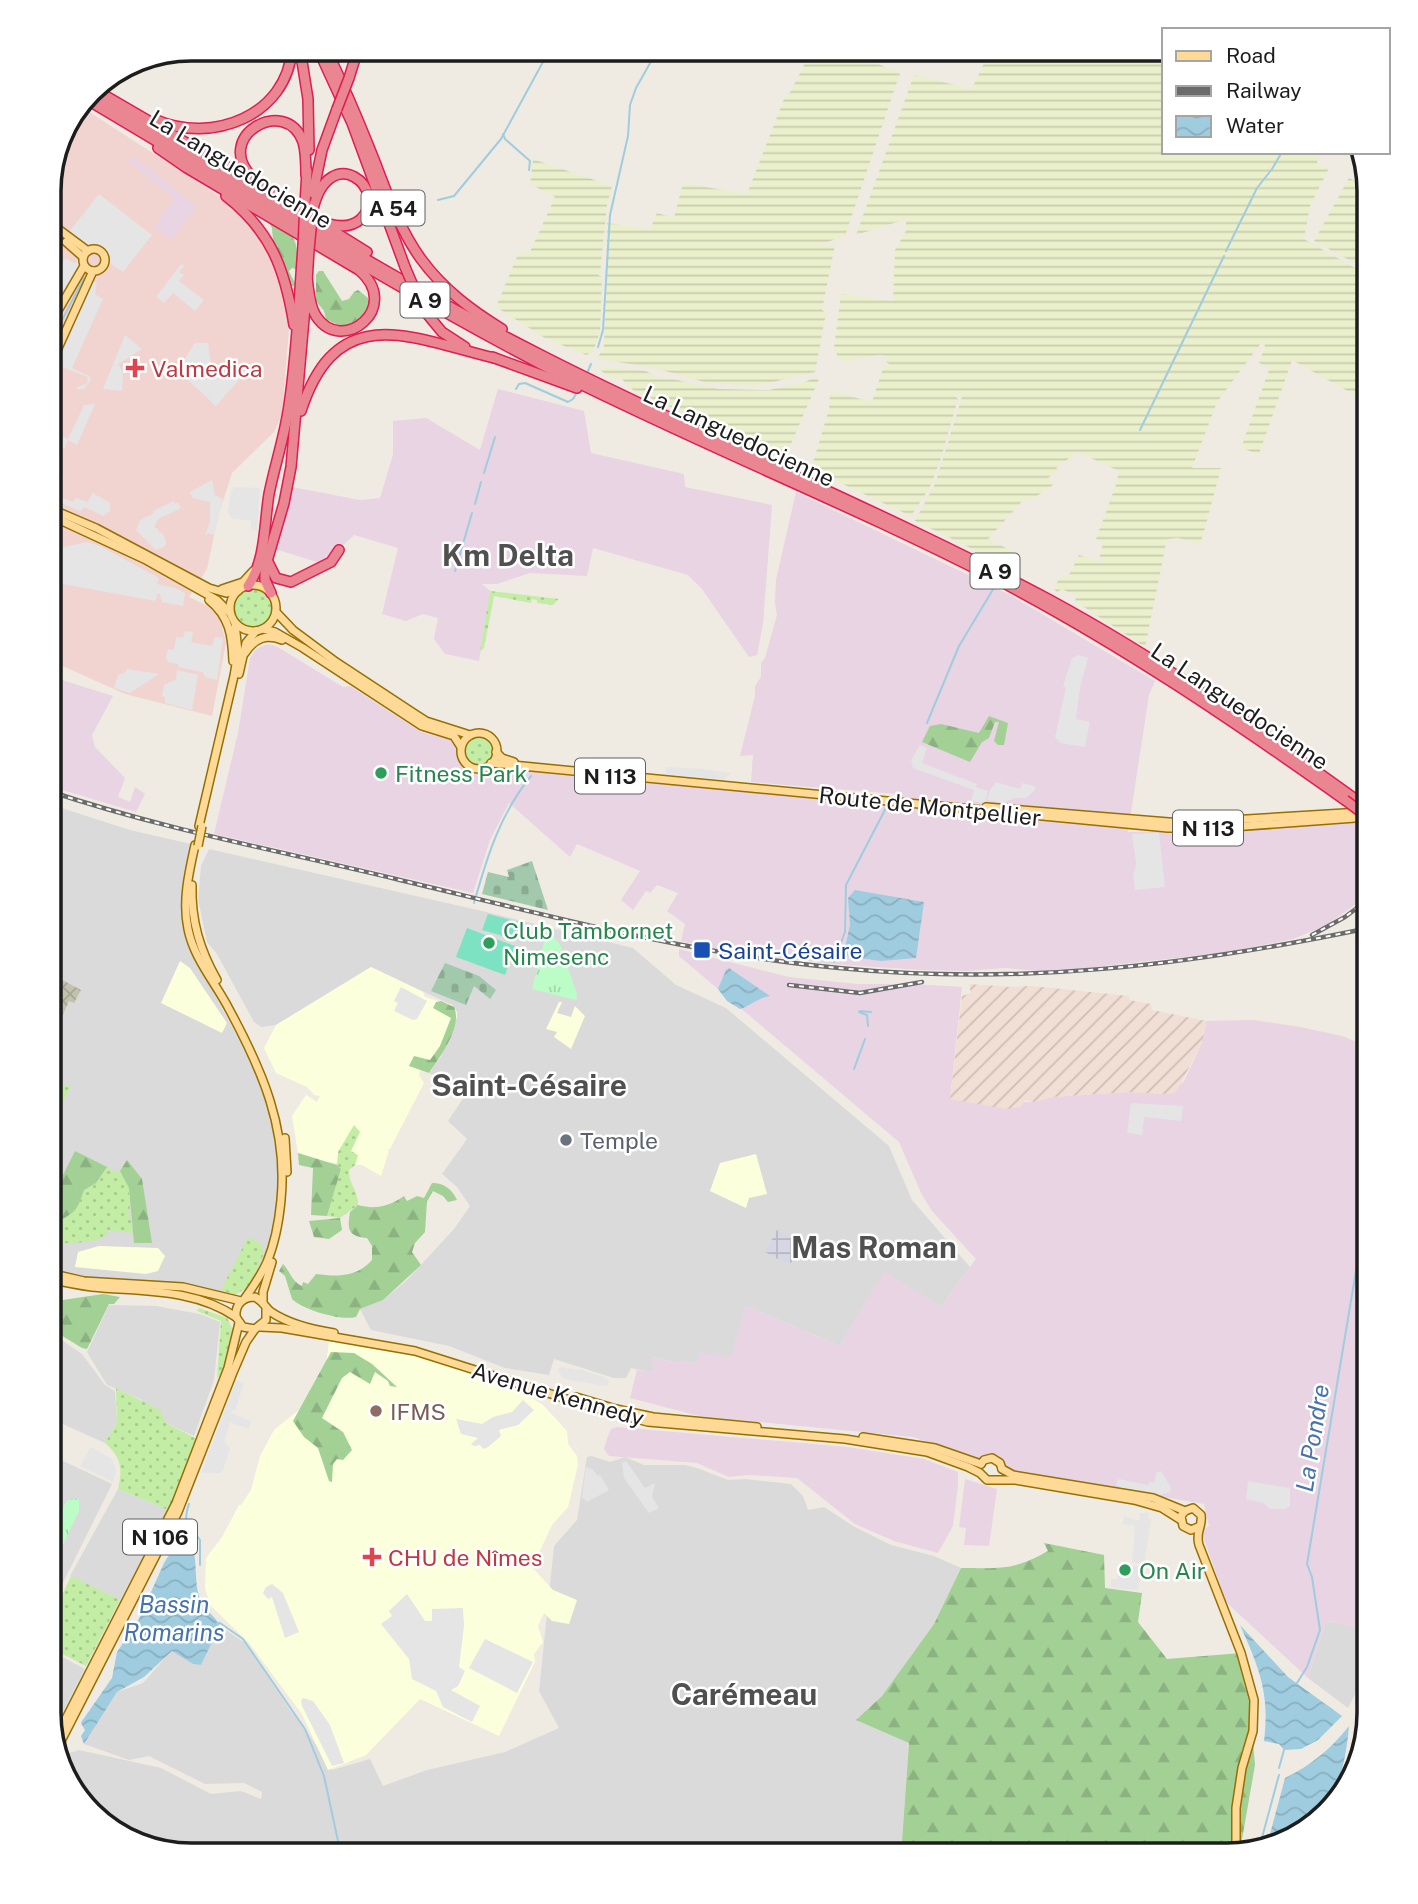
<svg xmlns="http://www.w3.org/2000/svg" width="1418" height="1904" font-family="'Public Sans',sans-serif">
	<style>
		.residential { fill: #dbdada }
		.commercial { fill: #f1d4d0 }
		.industrial { fill: #e8d4e3 }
		.education { fill: #fcffdb }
		.military { fill: url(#military-furrows) }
		.construction { fill: url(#construction-cross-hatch) }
		.farmland { fill: url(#farmland-rules) }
		.grass { fill: url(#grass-dots) }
		.forest { fill: url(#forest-firs) }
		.cemetery { fill: url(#cemetery-stones) }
		.park { fill: url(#park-tufts) }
		.pitch { fill: #7ce2c2 }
		.parking { fill: #e5e5e5 }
		.plaza { fill: url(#plaza-grid) }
		.water { fill: url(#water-waves) }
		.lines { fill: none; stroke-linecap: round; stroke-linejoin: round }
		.stream { stroke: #a0ccdf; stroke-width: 2 }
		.major-casing { stroke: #966f00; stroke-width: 10 }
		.highway-casing { stroke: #e01c51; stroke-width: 12 }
		.major { stroke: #ffda97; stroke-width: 7 }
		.highway { stroke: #ea8691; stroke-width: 9 }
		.rail-casing { stroke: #6b6b6b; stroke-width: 4.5 }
		.rail { stroke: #fff; stroke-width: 2; stroke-dasharray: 5; stroke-linecap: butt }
		.major-bridge-casing { stroke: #966f00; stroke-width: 10; stroke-linecap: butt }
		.highway-bridge-casing { stroke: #e01c51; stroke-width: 12; stroke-linecap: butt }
		.major-bridge { stroke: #ffda97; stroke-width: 7 }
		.highway-bridge { stroke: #ea8691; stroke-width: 9 }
		.health-dot { fill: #e0444e; stroke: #fff; stroke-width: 2.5 }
		.leisure-dot { fill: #2e9e5b; stroke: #fff; stroke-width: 2.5 }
		.transit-dot { fill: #1a4fb4; stroke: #fff; stroke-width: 2.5 }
		.worship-dot { fill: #6b7280; stroke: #fff; stroke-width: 2.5 }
		.education-dot { fill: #8d6e63; stroke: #fff; stroke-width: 2.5 }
		.labels { text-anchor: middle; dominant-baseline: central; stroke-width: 5; stroke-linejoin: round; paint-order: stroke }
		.shield { fill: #fff; stroke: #616161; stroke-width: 2 }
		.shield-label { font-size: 21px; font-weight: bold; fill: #1d1d1d }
		.street-label { font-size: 23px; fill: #1d1d1d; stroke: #fff }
		.health-label { font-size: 23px; fill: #be3a42; stroke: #fff; text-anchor: start }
		.leisure-label { font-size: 23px; fill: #27864d; stroke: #fff; text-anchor: start }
		.transit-label { font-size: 23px; fill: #164399; stroke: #fff; text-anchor: start }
		.worship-label { font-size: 23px; fill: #5b616d; stroke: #fff; text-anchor: start }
		.education-label { font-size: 23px; fill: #785e54; stroke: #fff; text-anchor: start }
		.water-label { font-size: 24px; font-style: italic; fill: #4673b0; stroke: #fff }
		.district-label { font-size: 30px; font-weight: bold; fill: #505050; stroke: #fff }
		.rim { fill: none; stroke: #1d1d1d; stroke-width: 3.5 }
	</style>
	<defs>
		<pattern id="military-furrows" width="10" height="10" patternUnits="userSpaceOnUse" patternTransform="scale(1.75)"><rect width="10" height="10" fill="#f1ded4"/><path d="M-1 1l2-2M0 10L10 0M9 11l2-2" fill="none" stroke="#cebeb6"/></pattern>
		<pattern id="construction-cross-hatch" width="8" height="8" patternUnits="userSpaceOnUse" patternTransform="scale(1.75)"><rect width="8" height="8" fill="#c2c3ad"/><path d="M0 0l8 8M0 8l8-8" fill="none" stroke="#a6a794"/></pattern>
		<pattern id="farmland-rules" width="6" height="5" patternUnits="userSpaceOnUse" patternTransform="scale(1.75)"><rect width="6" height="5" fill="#eaefcc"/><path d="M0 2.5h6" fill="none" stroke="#c8ccaf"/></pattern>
		<pattern id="grass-dots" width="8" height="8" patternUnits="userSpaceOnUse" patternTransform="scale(1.75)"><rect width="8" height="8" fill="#c3eca5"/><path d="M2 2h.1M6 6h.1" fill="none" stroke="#a7ca8e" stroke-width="1.8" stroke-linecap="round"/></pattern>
		<pattern id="forest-firs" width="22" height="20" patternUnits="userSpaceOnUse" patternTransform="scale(1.75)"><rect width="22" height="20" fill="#a2d095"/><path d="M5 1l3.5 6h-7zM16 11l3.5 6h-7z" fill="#8bb280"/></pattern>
		<pattern id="cemetery-stones" width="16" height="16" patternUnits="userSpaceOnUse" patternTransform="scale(1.75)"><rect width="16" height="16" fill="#a2c9ab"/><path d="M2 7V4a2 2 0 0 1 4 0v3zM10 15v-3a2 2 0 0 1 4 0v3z" fill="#8bac93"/></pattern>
		<pattern id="park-tufts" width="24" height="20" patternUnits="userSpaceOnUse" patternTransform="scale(1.75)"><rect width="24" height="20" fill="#bcfcc6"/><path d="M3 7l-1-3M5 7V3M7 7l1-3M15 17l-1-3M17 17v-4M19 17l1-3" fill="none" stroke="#a1d8aa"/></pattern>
		<pattern id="plaza-grid" width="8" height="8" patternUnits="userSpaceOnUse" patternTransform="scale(1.75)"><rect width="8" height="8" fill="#d7d6e4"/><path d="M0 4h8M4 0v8" fill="none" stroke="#b8b7c3"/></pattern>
		<pattern id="water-waves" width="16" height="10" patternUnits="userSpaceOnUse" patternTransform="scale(1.75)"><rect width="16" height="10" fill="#a0ccdf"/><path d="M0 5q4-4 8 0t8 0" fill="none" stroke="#89afbf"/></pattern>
	</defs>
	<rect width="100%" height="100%" fill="#efebe2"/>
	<!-- residential -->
	<g class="residential">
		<polygon points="49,804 130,830 191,844 181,909 193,955 236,1034 266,1094 273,1128 279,1184 270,1242 250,1288 224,1295 199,1286 95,1278 49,1270"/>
		<polygon points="209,849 482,911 633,948 676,985 726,1008 889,1146 912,1200 970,1267 941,1307 884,1272 840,1346 746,1306 731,1358 700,1353 697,1363 684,1361 676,1363 653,1357 654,1364 652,1373 631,1368 626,1378 614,1378 554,1359 549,1375 505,1368 449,1346 371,1330 360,1309 383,1300 407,1280 454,1229 470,1206 457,1187 442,1174 467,1139 448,1121 464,1097 448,1083 429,1073 448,1043 457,1012 452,1005 371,967 276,1025 261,1027 254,1022 217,954 207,942 198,899 201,866"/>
		<polygon points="109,1305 156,1306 200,1314 220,1322 214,1380 194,1436 166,1423 140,1399 107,1385 87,1352"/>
		<polygon points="49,1336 52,1340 63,1341 82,1354 105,1385 115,1391 117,1422 105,1443 49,1418"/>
		<polygon points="592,1456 610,1462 625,1457 644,1465 685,1465 697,1468 728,1480 746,1479 791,1484 803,1496 808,1510 824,1507 853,1526 891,1545 934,1556 961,1568 934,1624 882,1696 856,1720 909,1742 901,1855 190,1855 120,1836 73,1792 62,1755 79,1750 161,1768 211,1794 241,1791 261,1799 262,1792 244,1783 205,1784 149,1756 129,1760 84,1744 117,1692 143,1683 172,1650 193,1664 201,1665 220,1626 245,1643 290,1710 307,1731 332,1770 370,1759 383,1786 427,1770 505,1752 559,1728 539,1691 554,1546 577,1520 587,1457"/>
		<polygon points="61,1460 112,1484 49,1611 49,1487"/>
		<polygon points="118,1489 168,1510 120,1600 70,1576"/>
		<polygon points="1326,1621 1369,1629 1369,1667 1348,1708 1308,1678"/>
		<polygon points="49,1650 85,1669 54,1729 49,1713"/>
	</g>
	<!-- commercial -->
	<polygon class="commercial" points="80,106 216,194 260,234 284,283 289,328 282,415 274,432 232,473 218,517 207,569 189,597 206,605 214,612 221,622 226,643 212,716 125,694 49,660 49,181 64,128"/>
	<!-- industrial -->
	<g class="industrial">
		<polygon points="133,156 197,207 171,240 154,227 175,199 128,161"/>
		<polygon points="498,389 584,411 591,453 684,474 685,487 772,505 763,624 757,655 749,657 702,589 688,575 593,548 587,576 530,573 497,584 482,584 490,591 479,661 445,654 434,639 438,618 423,614 406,621 382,614 398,548 354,535 323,564 275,549 292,487 360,500 380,498 393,455 393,421 426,418 480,450"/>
		<polygon points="796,492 1012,596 1155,681 1149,695 1128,832 1205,831 1357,823 1369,836 1369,895 1325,926 1293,939 1229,952 1051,972 1005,968 967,971 921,970 831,964 710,948 681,941 685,924 667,911 678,893 657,885 650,893 646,891 633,910 621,900 640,871 577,844 570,857 509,803 490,840 473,893 214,834 238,733 250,658 256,649 267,644 276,646 343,687 350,686 421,732 452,740 467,769 481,771 495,766 886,804 897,794 751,782 753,755 740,756 755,696 755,686 761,677 761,663 765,658 777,615 775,603 776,580"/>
		<polygon points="49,676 113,696 92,735 95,747 125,778 118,797 130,802 135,787 145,794 136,812 49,786"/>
		<polygon points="679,949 789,977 857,984 912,984 962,987 950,1099 975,1103 1034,1102 1052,1097 1129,1092 1169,1094 1184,1081 1201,1045 1206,1021 1253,1020 1300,1027 1342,1036 1369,1047 1369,1629 1326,1621 1308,1678 1226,1602 1201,1531 1209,1526 1204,1504 1010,1470 913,1437 699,1416 630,1398 637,1370 652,1373 654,1364 651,1362 652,1357 676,1363 684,1361 697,1363 700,1353 731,1357 746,1306 840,1346 884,1271 941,1307 976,1259 932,1211 922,1195 899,1142 679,956"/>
		<polygon points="617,1427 848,1447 924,1459 958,1472 958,1486 953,1526 938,1553 894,1541 855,1524 797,1478 748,1475 729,1477 697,1463 609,1456 604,1449 607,1439 611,1429"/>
		<polygon points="965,1479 997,1489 989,1546 964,1545 966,1528 959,1527"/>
	</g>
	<!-- education -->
	<g class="education">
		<polygon points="180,961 190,968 227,1023 222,1033 161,1003"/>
		<polygon points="371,967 423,992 425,997 452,1005 457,1012 457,1017 441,1056 429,1073 420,1070 419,1075 424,1083 390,1149 387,1150 389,1151 381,1176 362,1165 324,1162 298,1153 292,1116 306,1095 317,1102 320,1096 314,1095 307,1087 276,1073 264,1048 276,1025"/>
		<polygon points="559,1002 562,1002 557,1013 571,1017 575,1006 585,1016 571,1049 554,1037 557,1032 546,1029"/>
		<polygon points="756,1154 767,1194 749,1198 746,1208 710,1191 720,1163"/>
		<polygon points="99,1246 158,1248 165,1256 158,1271 146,1274 75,1267 78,1252"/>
		<polygon points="329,1341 421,1356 518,1389 543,1405 567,1431 568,1444 577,1456 578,1465 568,1507 552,1525 538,1555 530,1565 553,1590 577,1600 569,1624 552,1621 544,1613 538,1626 543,1642 534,1654 535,1662 499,1736 420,1699 366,1755 328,1770 302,1714 249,1643 211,1606 205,1589 206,1558 222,1537 239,1505 241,1505 251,1490 260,1456 274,1430 299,1410 325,1374"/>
	</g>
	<!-- military -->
	<polygon class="military" points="969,984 1010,987 1032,986 1129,996 1129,1000 1151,1004 1152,1010 1206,1021 1206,1027 1201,1045 1176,1092 1169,1094 1129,1092 1052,1097 1034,1102 1025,1100 1021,1107 1006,1109 950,1099 962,996 971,993"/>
	<!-- construction -->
	<polygon class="construction" points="53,975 81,990 74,1003 69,1001 57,1028 49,1024 49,982"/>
	<!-- farmland -->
	<g class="farmland">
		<polygon points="812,49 841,49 900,73 845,236 818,245 835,245 822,310 826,313 815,372 756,386 708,383 651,367 597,359 604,346 607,223 650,229 657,213 674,218 683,183 747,194 784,99 791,91"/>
		<polygon points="974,49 1164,49 1164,152 1319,152 1317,164 1329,168 1310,206 1304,239 1369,276 1369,403 1292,360 1259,454 1241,448 1270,367 1259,363 1265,345 1261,343 1217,402 1192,468 1221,468 1205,528 1200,544 1178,538 1167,539 1145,647 1075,601 1077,596 1062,589 1057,592 1054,589 1060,576 1068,577 1079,555 1102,562 1100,556 1103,542 1096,539 1116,485 1119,471 1078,452 1056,468 1058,470 1048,478 1053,485 1031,500 1024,499 988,539 1014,552 1006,565 915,521 935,484 962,397 952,393 958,399 941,458 930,487 911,516 813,470 812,466 829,409 830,394 834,392 872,402 884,365 892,366 886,362 886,356 880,355 843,361 839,359 834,348 841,294 893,301 895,250 906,231 906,221 913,217 856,235 914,75 972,89 984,63"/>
		<polygon points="533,159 612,186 607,205 600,274 598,275 602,277 600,332 593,352 586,355 545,338 496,307 519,252 529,254 555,197 530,184"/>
		<polygon points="1349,178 1368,187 1369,191 1369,271 1314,241"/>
		<polygon points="599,366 646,371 662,379 668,378 719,389 769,390 802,383 814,378 819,379 787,453 784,457 780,457 769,451 770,446 761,448 633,390 621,378 606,375 598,368"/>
	</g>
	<!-- grass -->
	<g class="grass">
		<circle cx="253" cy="609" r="20"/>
		<polygon points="490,591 559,599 553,605 537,603 537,600 532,599 531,603 494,596 484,648 480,652"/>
		<circle cx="478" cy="751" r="14"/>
		<polygon points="54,1084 71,1086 49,1132 49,1090"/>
		<path d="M354 1125 360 1132 351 1151 358 1155 355 1165 349 1170C348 1183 359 1192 358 1205L340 1218 327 1216 341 1169 337 1165 338 1152Z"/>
		<path d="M107 1167 115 1172 120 1171 129 1187 130 1218 134 1233 107 1230 109 1234C95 1244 72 1243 56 1243V1222C76 1213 77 1210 84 1190L96 1183Z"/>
		<path d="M248 1237 260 1243 264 1253C257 1270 252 1287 235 1295L221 1290Z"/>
		<polygon points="199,1308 227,1318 233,1330 223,1373 217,1378 221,1321 197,1311"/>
		<path d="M116 1388 160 1410 166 1423 199 1440 168 1510 118 1489C123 1469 121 1457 105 1443L117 1422Z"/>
		<polygon points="71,1576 120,1600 86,1666 49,1647 49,1623"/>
	</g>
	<!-- forest -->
	<g class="forest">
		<path d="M266 218C293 236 300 235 296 269L292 268 289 271 295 283V287L289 285 273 241 272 228Z"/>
		<path d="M319 271H323L342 301 349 299 354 292 358 290 368 298 371 308C357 326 347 331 326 319L324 311 316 301V275Z"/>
		<polygon points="989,716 1008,723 1004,745 998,745 994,741 999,722 995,722 989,738 982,742 970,762 922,742 930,726 941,724 979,733"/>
		<path d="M441 1001 454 1007C463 1026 440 1057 429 1073L409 1066 414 1056 430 1060 440 1046 451 1018 433 1008 436 1002Z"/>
		<path d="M75 1151 107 1167 96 1183 84 1190C77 1210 76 1213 56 1222L60 1213 62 1177Z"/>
		<polygon points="298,1153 337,1165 341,1169 327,1216 311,1215 313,1168 299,1165"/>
		<polygon points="127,1160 142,1179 152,1243 134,1243 129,1188 120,1171"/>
		<path d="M432 1183C444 1183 452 1189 457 1200L448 1202 443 1196 433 1191 427 1201 425 1232 415 1243 412 1252 421 1265 383 1300 360 1309 356 1317C341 1321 303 1310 292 1299L285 1276 279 1271 283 1264C290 1271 292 1282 302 1286L303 1282 308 1284 316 1274C338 1277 357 1277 372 1260V1246L367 1238C348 1236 347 1230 350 1212L358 1205C375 1210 390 1206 404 1196L407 1201 417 1196 424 1198Z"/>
		<polygon points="340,1218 342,1230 329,1239 314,1237 309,1221"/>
		<polygon points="103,1294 120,1297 114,1304 109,1304 87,1349 82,1348 51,1329 49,1302"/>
		<polygon points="331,1352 354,1353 372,1364 397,1387 390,1386 388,1381 375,1372 370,1384 350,1372 342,1378 322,1418 343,1432 352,1450 343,1460 337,1459 333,1464 332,1482 329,1481 318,1448 304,1437 293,1421"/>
		<path d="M1044 1543 1104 1555 1105 1588 1142 1593 1138 1622 1167 1659 1241 1653 1248 1684 1255 1765 1240 1851 1228 1855H901L909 1743 856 1720 882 1696 934 1624 961 1568C1000 1568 1013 1571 1048 1551Z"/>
	</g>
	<!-- cemetery -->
	<g class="cemetery">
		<polygon points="532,861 548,910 482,894 488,872 509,877 507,870"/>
		<polygon points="445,963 479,976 496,990 490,999 474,986 466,1005 431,991"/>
	</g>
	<!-- park -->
	<g class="park">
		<polygon points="547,931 560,944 577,994 576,1000 532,989"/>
		<polygon points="75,1498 79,1500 79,1511 49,1574 49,1536 67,1500"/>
	</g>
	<!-- pitch -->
	<g class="pitch">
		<polygon points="488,914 523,923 517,940 482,930"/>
		<polygon points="467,928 515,946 505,975 456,957"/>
	</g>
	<!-- parking -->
	<g class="parking">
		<polygon points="99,194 152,235 123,272 111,264 107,251 101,245 84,244 69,232"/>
		<polygon points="65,258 75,263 78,260 80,266 74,273 75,279 49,324 49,299 58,283 57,276"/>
		<polygon points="181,264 184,266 179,272 184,275 179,281 204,300 195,311 173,293 164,303 156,297"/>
		<polygon points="93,281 97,283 95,294 103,299 72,368 89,376 91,380 84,389 77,389 77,387 87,384 88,377 57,365"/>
		<polygon points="125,335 142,349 118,364 123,372 122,391 103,389"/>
		<polygon points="195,343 208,343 211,364 210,369 226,371 231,369 230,364 241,373 244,370 246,372 216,406 177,370"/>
		<polygon points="95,404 77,445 68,440 64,449 49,443 49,432 68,439 84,405"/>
		<polygon points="49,459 63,465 59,473 64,477 57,492 63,495 62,498 73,502 76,498 87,502 93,493 110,503 110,511 103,516 85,507 80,511 49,497 49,492 58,474 49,469"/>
		<polygon points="212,480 215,495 223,499 214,535 208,533 207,535 205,535 210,522 210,502 193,498 190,492"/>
		<polygon points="234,487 260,488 257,531 251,529 251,521 231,518 228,512 231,492"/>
		<polygon points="174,501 175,504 178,502 181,508 158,519 154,527 158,529 160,533 162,532 166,541 165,546 156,550 136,530 137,528 140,520 153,514 153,511"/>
		<polygon points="86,542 100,546 159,578 157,584 175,588 185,593 183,606 162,602 160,594 157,594 156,601 63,584 54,582 49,585 49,566 57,566 60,548"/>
		<polygon points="185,631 193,632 191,642 212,646 215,637 223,638 217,680 205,677 203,672 178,667 178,664 168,662 166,658 168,649 174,650 176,637 183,638"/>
		<polygon points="1079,655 1088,658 1080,688 1076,719 1090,722 1085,747 1060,743 1055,737 1066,687 1063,686 1072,658"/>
		<polygon points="127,669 159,674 130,693 114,688 118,675 126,672"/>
		<polygon points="177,670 198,675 192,710 165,703 165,697 162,696 164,685 176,679"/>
		<polygon points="920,745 927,748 922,763 977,784 976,787 988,791 985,803 971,801 974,790 913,768 911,760"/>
		<polygon points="666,767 703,769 731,773 723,780 666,774"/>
		<polygon points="996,782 1020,789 1022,783 1035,786 1035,790 1026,798 1015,798 1002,803 987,800 990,790"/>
		<polygon points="1159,833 1165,887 1135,890 1133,872 1135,871 1136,862 1132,834"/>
		<polygon points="401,987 427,1001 417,1019 413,1020 394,1011 398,1003 394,1001"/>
		<polygon points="1131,1103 1183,1106 1181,1121 1144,1117 1142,1135 1127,1133"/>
		<polygon points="560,1367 582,1370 604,1377 609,1381 607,1386 600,1385 564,1379 558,1371"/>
		<polygon points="236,1380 244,1383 235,1411 232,1410 231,1413 251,1421 249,1429 230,1422 224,1442 230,1448 223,1470 220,1473 201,1473"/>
		<polygon points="523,1400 534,1410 518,1425 499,1430 501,1436 488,1447 483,1449 480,1445 474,1446 471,1444 478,1438 461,1434 456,1419 482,1424 493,1417 512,1412"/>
		<polygon points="91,1447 112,1459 116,1471 113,1482 80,1466"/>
		<polygon points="626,1461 645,1488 655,1483 652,1497 659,1508 649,1513 624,1478 622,1463"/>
		<polygon points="586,1467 592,1469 598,1476 600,1475 609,1490 587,1502 582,1497"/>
		<polygon points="1161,1471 1171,1487 1170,1492 1157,1496 1121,1489 1121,1487 1116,1485 1118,1479 1148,1485 1149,1482 1154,1483 1156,1473"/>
		<polygon points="1248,1481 1290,1488 1290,1506 1285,1509 1270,1509 1263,1503 1246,1499"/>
		<polygon points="1140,1513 1149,1513 1148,1519 1151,1519 1144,1564 1132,1562 1135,1526 1123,1524 1124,1516 1139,1521"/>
		<polygon points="1130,1566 1142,1566 1138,1590 1111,1588 1111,1579 1117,1579 1118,1573 1126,1574"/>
		<polygon points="272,1584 283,1593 299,1632 285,1638 272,1597 268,1599 263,1593 266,1587"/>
		<polygon points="407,1594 425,1621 432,1621 432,1609 463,1608 464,1626 459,1667 465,1671 458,1686 451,1690 480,1706 472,1722 443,1707 436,1691 412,1679 409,1659 381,1624 392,1616 389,1611"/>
		<polygon points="485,1639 533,1662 517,1693 469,1668"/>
		<polygon points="303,1698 313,1701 330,1725 344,1763 332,1766 302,1706 301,1701"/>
	</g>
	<!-- plaza -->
	<polygon class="plaza" points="777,1230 802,1244 791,1263 787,1264 765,1252"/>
	<!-- water -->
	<g class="water">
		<polygon points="855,890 924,902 916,958 881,961 843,956 850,925 848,898"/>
		<path d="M729 968 770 996C757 998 750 1006 740 1009L727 1001 718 989 726 970Z"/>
		<path d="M180 1538 189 1539C199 1553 193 1581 200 1599 205 1610 215 1616 220 1626L201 1665 193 1664 172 1651 144 1677 117 1692 84 1744 81 1736 85 1730 81 1723 82 1721 112 1678 117 1652 138 1621 164 1563Z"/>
		<path d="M1240 1625 1288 1677 1342 1716 1318 1740 1301 1749 1284 1750 1279 1744 1264 1741C1270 1693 1259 1668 1240 1625Z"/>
		<path d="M1349 1726C1346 1761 1337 1808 1307 1830 1296 1838 1277 1840 1265 1844L1267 1834H1270L1285 1778C1311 1765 1331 1749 1349 1726Z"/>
	</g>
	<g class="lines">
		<!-- stream -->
		<g class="stream">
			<polyline points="503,134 505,139 530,161 529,170"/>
			<polyline points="438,200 454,196 501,139 550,49"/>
			<polyline points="1226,251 1257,188 1272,169 1282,152"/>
			<polyline points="86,274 87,273"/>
			<polyline points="49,345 84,278"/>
			<polyline points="598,347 603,330 610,215 628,136 630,105 636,88 658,49"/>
			<polyline points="588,371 591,364"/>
			<polyline points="516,389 519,384 525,383 568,402 573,399 576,394"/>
			<polyline points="1140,430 1224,256"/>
			<polyline points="484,473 495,437"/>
			<polyline points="475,504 481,482"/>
			<polyline points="1004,568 1008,562"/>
			<polyline points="455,571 472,513"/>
			<polyline points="927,723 959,646 995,586"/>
			<path d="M474 903C487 857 500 814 531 776"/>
			<polyline points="834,962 845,932 846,885 888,804"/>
			<polyline points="860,1011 871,1012"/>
			<polyline points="859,1012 867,1015 868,1026"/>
			<polyline points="854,1069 865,1039"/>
			<path d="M189 1504C182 1525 189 1524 200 1540V1565"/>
			<polyline points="185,1531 185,1522"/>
			<polyline points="217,1623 220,1623 243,1639 305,1729 324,1776 341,1855"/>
			<polyline points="1297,1683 1307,1667 1320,1630 1312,1577 1307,1564 1369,1193"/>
			<polyline points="1279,1768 1284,1750"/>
			<polyline points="1260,1845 1279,1775"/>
		</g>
		<defs>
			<g id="major">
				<polyline points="49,222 88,251"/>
				<polyline points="66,242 83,257"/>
				<circle cx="94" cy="260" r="11"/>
				<polyline points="49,326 84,266"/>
				<polyline points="49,368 93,271"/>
				<polyline points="49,508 96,528 209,588 226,593 238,591"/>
				<polyline points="49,515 144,559 217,600 230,613"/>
				<circle cx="253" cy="608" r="23"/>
				<polyline points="222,589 243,582 253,571"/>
				<path d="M209 600C230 617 232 636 233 661"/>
				<polyline points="276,612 293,630 336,662 415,714 426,721 470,735"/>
				<polyline points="263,629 275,632 303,648 422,726 454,736 461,747"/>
				<path d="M245 653C255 638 266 634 282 640"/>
				<polyline points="239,674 246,643 256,631"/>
				<circle cx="479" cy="751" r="18"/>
				<polyline points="496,752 502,758 514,762"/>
				<polyline points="491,763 1168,828 1219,828 1369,817"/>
				<polyline points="986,807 1181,823 1361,812"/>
				<polyline points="199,826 234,676 238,652 235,623"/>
				<path d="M195 845C189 872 182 901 188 929 194 959 215 982 229 1009 262 1070 288 1129 281 1200 279 1221 275 1243 267 1262 261 1275 253 1287 245 1298"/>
				<path d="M192 885C191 921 200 950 217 980"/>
				<polyline points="285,1138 287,1172"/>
				<polyline points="49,1273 84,1281 183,1287 241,1301"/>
				<path d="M49 1279C63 1282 78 1285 92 1287 142 1292 193 1288 236 1317"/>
				<polyline points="263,1302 263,1292 272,1262"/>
				<path d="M266 1307V1320L255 1329 243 1327 236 1317C235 1305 242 1297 255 1297 263 1301 265 1307 271 1312 289 1324 314 1330 334 1333"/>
				<polyline points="260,1327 282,1328 415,1351 592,1407 648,1422 845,1439 927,1452 968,1467 980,1473 987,1480 1015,1480 1134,1500 1162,1508 1181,1520"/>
				<polyline points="576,1397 616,1409 653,1417 757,1427"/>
				<polyline points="863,1437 935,1448 981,1464"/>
				<polyline points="981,1464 984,1460 992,1458 1000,1463 1002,1469"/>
				<polyline points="1002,1469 1013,1475 1153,1498 1185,1511"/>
				<path d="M1198 1527 1191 1530 1183 1526 1181 1516 1185 1511 1193 1508 1201 1515C1203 1527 1195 1531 1199 1545L1241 1653 1254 1700 1253 1731 1242 1768 1236 1808V1852"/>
				<polyline points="56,1738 176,1503 228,1368 239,1323"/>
				<polyline points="59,1745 178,1512 234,1370 246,1342 255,1329"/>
			</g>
			<g id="highway">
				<polyline points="300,49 308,99 309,150"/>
				<polyline points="318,49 352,123 405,267"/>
				<path d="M326 49C344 86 360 124 375 162 388 196 400 230 421 259 443 289 471 310 502 329"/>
				<polyline points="349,78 358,49"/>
				<polyline points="97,91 264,188 367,252"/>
				<path d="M90 94C240 182 387 278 543 356 710 441 883 511 1048 599 1161 660 1265 734 1369 809"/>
				<path d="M86 99C242 191 395 289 556 372 701 445 852 505 996 579 1119 643 1232 720 1345 800"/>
				<path d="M156 120C212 144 287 116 292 49"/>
				<path d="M158 148 187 168 359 270C403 307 342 356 316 316 309 305 309 291 307 278"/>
				<path d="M253 178C211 137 286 94 303 142 306 152 306 164 306 175"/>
				<polyline points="313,193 322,150 337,109"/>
				<path d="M226 196C271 231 285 269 294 325"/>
				<polyline points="305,204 307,171"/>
				<path d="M313 209C330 140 390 189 361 219 352 227 340 227 329 224"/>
				<polyline points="307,282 309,250"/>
				<polyline points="423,309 442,332 465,347"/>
				<polyline points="492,357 577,388"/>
				<path d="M301 411C337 300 409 337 494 358"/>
				<polyline points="268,562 276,578 291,582 331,562 339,550"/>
				<path d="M248 586C266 560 264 524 269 494 275 464 285 435 289 405 297 353 299 299 303 246"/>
				<polyline points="271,593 265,580 265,568 284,503 291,467 306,296"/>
			</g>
		</defs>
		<!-- major casing -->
		<use href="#major" class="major-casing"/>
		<!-- highway casing -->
		<use href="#highway" class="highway-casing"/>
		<!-- major -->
		<use href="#major" class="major"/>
		<!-- highway -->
		<use href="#highway" class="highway"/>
		<defs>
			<g id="rail">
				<path d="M49 791C162 829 280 851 396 879 542 914 689 954 839 968 1022 986 1191 965 1369 928"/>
				<polyline points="1312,935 1345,917 1369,899"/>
				<polyline points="789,985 860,993 922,982"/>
			</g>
		</defs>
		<!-- rail casing -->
		<use href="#rail" class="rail-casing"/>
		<!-- rail -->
		<use href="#rail" class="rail"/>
		<defs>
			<polyline id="major-bridge" points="198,846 202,826"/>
			<g id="highway-bridge">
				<polyline points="337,109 349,78"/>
				<polyline points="303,246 305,204"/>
				<polyline points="309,250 313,209"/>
				<polyline points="405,267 423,309"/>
				<polyline points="1345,800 1369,818"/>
			</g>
		</defs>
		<!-- major-bridge casing -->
		<use href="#major-bridge" class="major-bridge-casing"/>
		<!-- highway-bridge casing -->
		<use href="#highway-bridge" class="highway-bridge-casing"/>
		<!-- major-bridge -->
		<use href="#major-bridge" class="major-bridge"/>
		<!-- highway-bridge -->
		<use href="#highway-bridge" class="highway-bridge"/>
	</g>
	<!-- markers -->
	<g class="health-dot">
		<path d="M131.5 357.5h7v7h7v7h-7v7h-7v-7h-7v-7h7z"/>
		<path d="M368.5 1546.5h7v7h7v7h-7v7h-7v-7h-7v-7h7z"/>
	</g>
	<g class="leisure-dot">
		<circle cx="381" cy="773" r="7"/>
		<circle cx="489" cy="943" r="7"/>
		<circle cx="1125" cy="1570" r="7"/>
	</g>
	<rect class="transit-dot" x="693" y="941" width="18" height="18" rx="3.5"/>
	<circle class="worship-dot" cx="566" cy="1140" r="7"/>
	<circle class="education-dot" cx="376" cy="1411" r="7"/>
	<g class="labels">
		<!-- shield labels -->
		<g class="shield">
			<rect x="361.5" y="190.5" width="63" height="35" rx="5"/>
			<rect x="400.5" y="282.5" width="49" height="35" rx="5"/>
			<rect x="970.5" y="553.5" width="49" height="35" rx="5"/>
			<rect x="575" y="758.5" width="70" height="35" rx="5"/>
			<rect x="1173" y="810.5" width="70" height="35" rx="5"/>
			<rect x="123" y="1519.5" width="74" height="35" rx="5"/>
		</g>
		<g class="shield-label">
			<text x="393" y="208">A 54</text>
			<text x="425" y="300">A 9</text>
			<text x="995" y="571">A 9</text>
			<text x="610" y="776">N 113</text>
			<text x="1208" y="828">N 113</text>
			<text x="160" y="1537">N 106</text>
		</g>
		<!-- street labels -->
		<g class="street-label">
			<text transform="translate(241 169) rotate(31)">La Languedocienne</text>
			<text transform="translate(739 436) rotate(25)">La Languedocienne</text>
			<text transform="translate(1240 706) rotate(34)">La Languedocienne</text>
			<text transform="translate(930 806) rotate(6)">Route de Montpellier</text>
			<text transform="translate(558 1394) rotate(16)">Avenue Kennedy</text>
		</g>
		<!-- health labels -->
		<g class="health-label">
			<text x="151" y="368">Valmedica</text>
			<text x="388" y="1557">CHU de Nîmes</text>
		</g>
		<!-- leisure labels -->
		<g class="leisure-label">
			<text x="395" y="773">Fitness Park</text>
			<text x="503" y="930">Club Tambornet<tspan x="503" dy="26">Nimesenc</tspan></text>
			<text x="1139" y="1570">On Air</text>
		</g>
		<!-- transit labels -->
		<g class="transit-label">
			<text x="718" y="950">Saint-Césaire</text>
		</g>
		<!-- worship labels -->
		<g class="worship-label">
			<text x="580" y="1140">Temple</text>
		</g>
		<!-- education labels -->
		<g class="education-label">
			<text x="390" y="1411">IFMS</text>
		</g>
		<!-- water labels -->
		<g class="water-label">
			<text transform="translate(1312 1438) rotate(-81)">La Pondre</text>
			<text x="174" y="1604">Bassin<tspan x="174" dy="28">Romarins</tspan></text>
		</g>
		<!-- district labels -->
		<g class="district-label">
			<text x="508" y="555">Km Delta</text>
			<text x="529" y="1085">Saint-Césaire</text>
			<text x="874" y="1247">Mas Roman</text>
			<text x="744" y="1694">Carémeau</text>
		</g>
	</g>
	<!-- crop -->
	<path d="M0 0H1418V1904H0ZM191 61H1227A130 130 0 0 1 1357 191V1713A130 130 0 0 1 1227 1843H191A130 130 0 0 1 61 1713V191A130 130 0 0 1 191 61Z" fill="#fff" fill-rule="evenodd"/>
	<path class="rim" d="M191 61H1227A130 130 0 0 1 1357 191V1713A130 130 0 0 1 1227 1843H191A130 130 0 0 1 61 1713V191A130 130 0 0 1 191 61Z"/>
	<!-- legend -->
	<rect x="1162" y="28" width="228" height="126" fill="#ffffff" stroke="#a5a5a5" stroke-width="2"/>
	<rect x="1176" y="51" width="35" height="10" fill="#ffda97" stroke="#a5a5a5" stroke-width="2"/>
	<text x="1226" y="63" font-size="21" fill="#1d1d1d">Road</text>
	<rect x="1176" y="86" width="35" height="10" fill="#6b6b6b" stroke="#a5a5a5" stroke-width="2"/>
	<text x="1226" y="98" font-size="21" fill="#1d1d1d">Railway</text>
	<rect x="1176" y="116" width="35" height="21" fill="url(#water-waves)" stroke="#a5a5a5" stroke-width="2"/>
	<text x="1226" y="133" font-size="21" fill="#1d1d1d">Water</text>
</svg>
